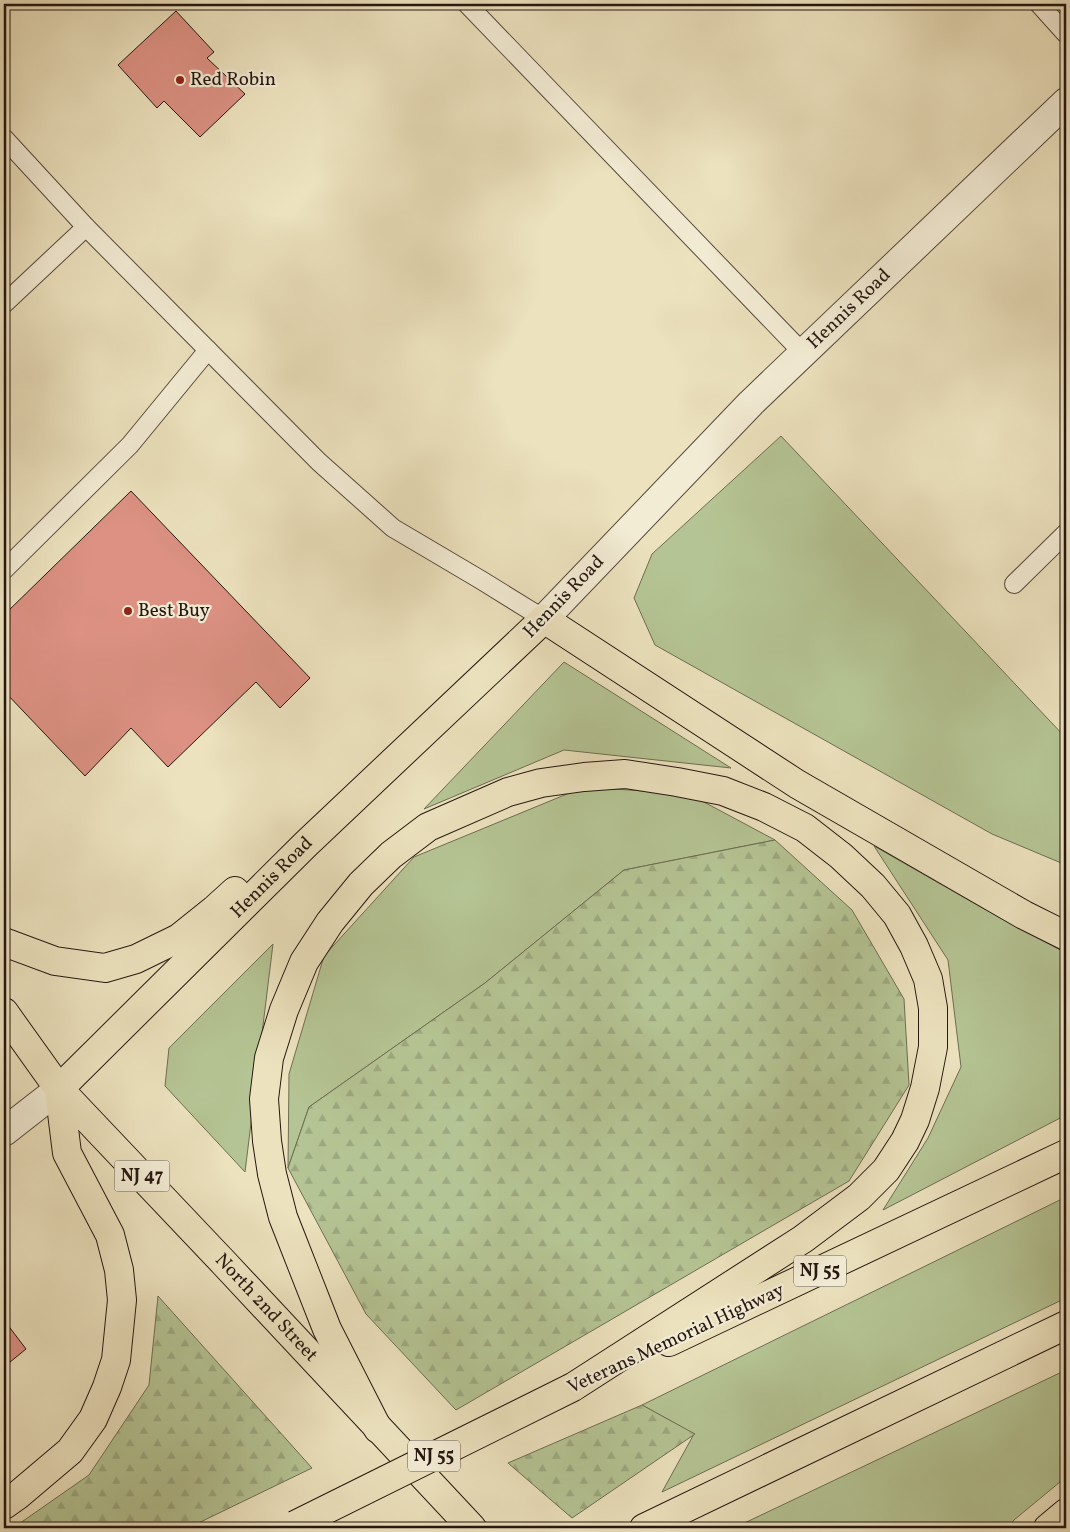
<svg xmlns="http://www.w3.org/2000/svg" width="1070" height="1532" font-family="Vollkorn,serif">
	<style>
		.grass { fill: #b5c494; stroke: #6d6e52 }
		.forest { fill: url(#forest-firs); stroke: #6d6e52 }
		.building { fill: #dc9183; stroke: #251711 }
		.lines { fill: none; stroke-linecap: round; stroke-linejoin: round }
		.service-casing { stroke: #574a3c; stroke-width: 20 }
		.minor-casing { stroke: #574a3c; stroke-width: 30 }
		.tertiary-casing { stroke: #574a3c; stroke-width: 30 }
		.primary-casing { stroke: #251711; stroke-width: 30 }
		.motorway-casing { stroke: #251711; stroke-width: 30 }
		.service { stroke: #f3ecd5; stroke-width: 18 }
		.minor { stroke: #f3ecd5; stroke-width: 28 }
		.tertiary { stroke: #f3ecd5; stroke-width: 28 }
		.primary { stroke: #ece2be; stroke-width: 28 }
		.motorway { stroke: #ece2be; stroke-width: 28 }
		.motorway-bridge-casing { stroke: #251711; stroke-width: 30; stroke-linecap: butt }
		.motorway-bridge { stroke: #ece2be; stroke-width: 28 }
		.poi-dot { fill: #8f2418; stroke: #f3ecd5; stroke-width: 2 }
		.labels { text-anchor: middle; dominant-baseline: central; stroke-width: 4.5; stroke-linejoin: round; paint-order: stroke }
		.shield { fill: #f3ecd5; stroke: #63574c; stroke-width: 1 }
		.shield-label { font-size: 18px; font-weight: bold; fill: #251711 }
		.poi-label { font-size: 19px; fill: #251711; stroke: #f3ecd5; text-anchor: start }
		.street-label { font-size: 19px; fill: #251711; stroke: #f3ecd5 }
	</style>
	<defs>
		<pattern id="forest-firs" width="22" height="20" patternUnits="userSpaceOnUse" patternTransform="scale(1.25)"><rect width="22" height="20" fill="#b5c494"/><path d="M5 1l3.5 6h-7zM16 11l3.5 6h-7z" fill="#9ca87f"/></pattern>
	</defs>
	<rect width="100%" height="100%" fill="#ece2be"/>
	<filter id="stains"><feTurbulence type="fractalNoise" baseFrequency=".004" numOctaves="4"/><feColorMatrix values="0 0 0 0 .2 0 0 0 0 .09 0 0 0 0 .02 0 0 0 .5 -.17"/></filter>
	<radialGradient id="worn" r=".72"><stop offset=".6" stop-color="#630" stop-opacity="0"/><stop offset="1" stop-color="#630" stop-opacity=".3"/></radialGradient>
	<!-- grass -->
	<g class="grass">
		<polygon points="781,436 1066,738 1066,865 992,834 655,645 634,598 652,554"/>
		<polygon points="564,662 731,768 564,750 424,809"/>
		<polygon points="584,787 689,794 775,840 624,870 485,983 309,1107 288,1168 289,1074 324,956 414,857"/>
		<polygon points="874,846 979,906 1066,953 1066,1115 883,1210 928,1138 961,1067 948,960"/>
		<polygon points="273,944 245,1172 165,1086 169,1048"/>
		<polygon points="1066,1197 1066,1298 662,1492 694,1434 642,1405"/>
		<polygon points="1066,1370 1066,1477 1014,1520 1007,1528 734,1528"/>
	</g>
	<!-- forest -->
	<g class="forest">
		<polygon points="775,840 852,910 904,999 909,1085 849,1181 456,1410 366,1314 288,1168 309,1107 485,983 624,870"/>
		<polygon points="158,1296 312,1468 188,1528 13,1528 89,1475 149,1385"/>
		<polygon points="642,1405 695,1434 572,1518 508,1463"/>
	</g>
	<!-- building -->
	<g class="building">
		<polygon points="176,11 214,52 207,58 245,94 200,137 164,101 157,108 118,65"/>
		<polygon points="131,491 310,678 280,708 256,682 168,767 131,728 85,776 4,691 4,615"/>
		<polygon points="4,1320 26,1349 4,1367"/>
	</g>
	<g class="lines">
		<defs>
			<g id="service">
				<polyline points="467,4 803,353"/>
				<polyline points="1039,4 1066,34"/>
				<polyline points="4,138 86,227 319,462 393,528 481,580 544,619"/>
				<polyline points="4,304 86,227"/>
				<polyline points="4,570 130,445 208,350"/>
				<polyline points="1014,584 1066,533"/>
			</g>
			<polyline id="minor" points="4,1132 59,1089"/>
			<g id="tertiary">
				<path id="s1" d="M544 619 751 403 1066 102"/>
			</g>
			<g id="primary">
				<polyline points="4,942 55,961 105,968 136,959 179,938 214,910 235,891"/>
				<path id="s2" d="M4 1012 59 1089 224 1263 472 1528"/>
				<path id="s3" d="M59 1089 306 844 544 619"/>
			</g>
			<g id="motorway">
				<polyline points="544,619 797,784 1024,915 1066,936"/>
				<polyline points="669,1342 1066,1154"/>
				<polyline points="378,1429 327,1329 283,1217 272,1174 267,1141 264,1099 269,1058 284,1010 304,962 330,922 361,884 391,855 428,827 508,792 541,783 584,777 625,774 677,782 723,791 764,807 805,828 841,856 873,886 897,915 914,946 928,979 933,1008 933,1047 925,1088 915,1120 905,1141 886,1170 859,1197 803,1239 573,1387"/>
				<polyline points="4,1505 18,1495 70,1451 93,1419 107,1387 116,1360 122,1300 119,1270 110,1235 67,1153 59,1089"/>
				<polyline points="644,1528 1066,1325"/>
				<polyline points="1048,1528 1066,1513"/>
			</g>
		</defs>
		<!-- service casing -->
		<use href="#service" class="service-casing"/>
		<!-- minor casing -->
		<use href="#minor" class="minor-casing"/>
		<!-- tertiary casing -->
		<use href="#tertiary" class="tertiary-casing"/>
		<!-- primary casing -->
		<use href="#primary" class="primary-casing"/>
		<!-- motorway casing -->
		<use href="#motorway" class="motorway-casing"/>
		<!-- service -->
		<use href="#service" class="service"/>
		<!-- minor -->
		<use href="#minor" class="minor"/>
		<!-- tertiary -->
		<use href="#tertiary" class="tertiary"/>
		<!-- primary -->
		<use href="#primary" class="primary"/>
		<!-- motorway -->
		<use href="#motorway" class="motorway"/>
		<defs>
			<polyline id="motorway-bridge" points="295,1525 573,1387"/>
		</defs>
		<!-- motorway-bridge casing -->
		<use href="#motorway-bridge" class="motorway-bridge-casing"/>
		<!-- motorway-bridge -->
		<use href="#motorway-bridge" class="motorway-bridge"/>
	</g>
	<!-- markers -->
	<g class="poi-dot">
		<circle cx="180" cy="80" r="5"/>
		<circle cx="128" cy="611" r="5"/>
	</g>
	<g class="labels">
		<!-- shield labels -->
		<g class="shield">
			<rect x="114.5" y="1160.5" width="55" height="31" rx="4"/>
			<rect x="794" y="1255.5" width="52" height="31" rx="4"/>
			<rect x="408" y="1440.5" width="52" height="31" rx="4"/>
		</g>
		<g class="shield-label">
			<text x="142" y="1176">NJ 47</text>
			<text x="820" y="1271">NJ 55</text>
			<text x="434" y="1456">NJ 55</text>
		</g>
		<!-- poi labels -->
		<g class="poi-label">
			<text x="190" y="80">Red Robin</text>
			<text x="138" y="611">Best Buy</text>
		</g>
		<!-- street labels -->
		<g class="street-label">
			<text stroke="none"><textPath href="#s1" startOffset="435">Hennis Road</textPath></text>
			<text transform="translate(564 597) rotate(-46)">Hennis Road</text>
			<text stroke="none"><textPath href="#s3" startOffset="300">Hennis Road</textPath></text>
			<text stroke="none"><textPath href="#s2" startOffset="396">North 2nd Street</textPath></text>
			<text transform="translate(676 1339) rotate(-25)">Veterans Memorial Highway</text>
		</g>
	</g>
	<!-- margin -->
	<rect width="1070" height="1532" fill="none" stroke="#ece2be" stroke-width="20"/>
	<rect x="5" y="5" width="1060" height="1522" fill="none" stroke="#251711" stroke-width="2.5"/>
	<rect x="10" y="10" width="1050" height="1512" fill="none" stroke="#251711"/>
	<rect width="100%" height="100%" filter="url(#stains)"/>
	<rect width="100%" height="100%" fill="url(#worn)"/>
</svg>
